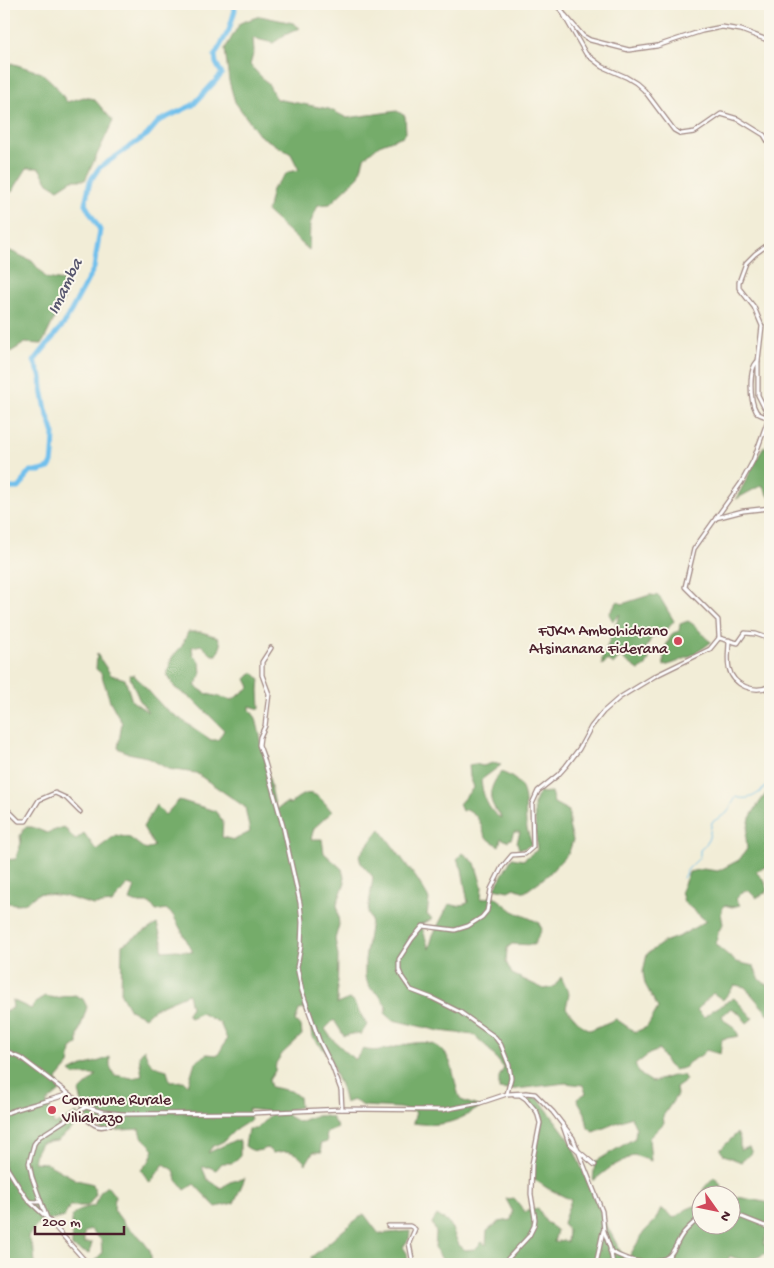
<svg xmlns="http://www.w3.org/2000/svg" width="774" height="1268" font-family="'Gochi Hand',sans-serif">
	<style>
		.forest { fill: #74ac6b; stroke: #5f664b }
		.lines { fill: none; stroke-linecap: round; stroke-linejoin: round }
		.stream { stroke: #71c0ec; stroke-width: 1 }
		.river { stroke: #71c0ec; stroke-width: 5 }
		.minor-casing { stroke: #9e8681; stroke-width: 5.5 }
		.minor { stroke: #fff; stroke-width: 3 }
		.poi-dot { fill: #d1495b; stroke: #fbf7ec; stroke-width: 2 }
		.labels { text-anchor: middle; dominant-baseline: central; stroke-width: 4; stroke-linejoin: round; paint-order: stroke }
		.poi-label { font-size: 16px; fill: #4a1f2b; stroke: #fbf7ec; text-anchor: end }
		.water-label { font-size: 18px; font-style: italic; fill: #58576f; stroke: #fbf7ec }
	</style>
	<rect width="100%" height="100%" fill="#fbf7ec"/>
	<filter id="ink" filterUnits="userSpaceOnUse"><feTurbulence type="fractalNoise" baseFrequency=".02" numOctaves="2"/><feDisplacementMap in="SourceGraphic" scale="10" xChannelSelector="R" yChannelSelector="G"/><feConvolveMatrix kernelMatrix="1 2 1 2 8 2 1 2 1" color-interpolation-filters="sRGB"/></filter>
	<filter id="wash" filterUnits="userSpaceOnUse"><feTurbulence type="fractalNoise" baseFrequency=".0096" numOctaves="4" result="noise"/><feDisplacementMap in="SourceGraphic" scale="20" xChannelSelector="R" yChannelSelector="G"/><feGaussianBlur stdDeviation="1.12" result="paint"/><feColorMatrix in="noise" values="0 0 0 0 0 0 0 0 0 0 0 0 0 0 0 0 0 1.4 0 .05"/><feComposite in="paint" operator="in"/></filter>
	<g filter="url(#wash)">
		<rect width="100%" height="100%" fill="#f2edd7"/>
		<!-- forest -->
		<g class="forest">
			<polygon points="260,16 293,23 300,28 285,35 273,43 253,38 254,51 250,65 269,85 276,99 329,109 347,118 397,111 405,116 406,133 403,136 379,145 364,158 359,176 330,204 318,205 310,224 309,250 267,212 272,189 288,172 299,170 291,154 259,135 235,102 229,81 225,49 240,23"/>
			<polygon points="11,63 42,73 55,85 67,102 84,97 94,99 113,121 85,180 72,180 58,189 48,183 39,168 27,168 12,192 4,190 4,73"/>
			<polygon points="4,248 32,261 46,278 64,281 65,297 42,344 25,343 4,356"/>
			<polygon points="764,446 770,450 770,498 762,485 736,499"/>
			<polygon points="650,595 659,596 674,621 665,632 652,637 646,648 649,659 646,666 639,670 620,657 614,664 608,660 602,665 602,659 620,614 613,621 609,614 618,601 622,604"/>
			<path d="M688 621C699 627 701 635 711 642 698 653 681 662 664 666 663 653 665 645 673 633L679 631 680 624Z"/>
			<path d="M188 632H201L218 637 221 645 217 655H212L201 645 192 647 193 655 200 662 201 674 195 686 207 694 232 700 250 687 246 679 253 672 260 679 259 690 260 709 250 706V710L256 718 259 731 276 810 286 803 290 804C309 786 318 793 332 812L314 828 311 839H322L324 853 342 869 345 882 337 904 339 925 335 939 338 956 337 1004 349 999 353 1001 367 1025 361 1034H351L344 1036 334 1020 325 1029 332 1039 355 1060 363 1049C389 1058 427 1025 447 1056 455 1069 454 1087 461 1100L480 1107C456 1123 441 1127 413 1123L416 1112 399 1108 364 1106 353 1100 345 1103 341 1087 336 1076 330 1056 312 1037 310 1021 305 1009 299 1010 295 1022 301 1026 302 1035 282 1054 276 1063 275 1071 269 1080 271 1087 291 1091 299 1097 300 1107 287 1110 288 1116 299 1122C311 1117 319 1113 332 1118L338 1128 326 1133 327 1142 320 1144 322 1152H313L306 1164C295 1150 289 1150 273 1153L267 1148C257 1152 253 1152 245 1146L248 1129H256L273 1112 248 1109 251 1120 235 1130 224 1141 212 1147 208 1153 235 1140 240 1141V1156L233 1163H222L216 1170 209 1167H202L207 1179 221 1188 230 1182 245 1178 234 1203 216 1207 194 1184 185 1190 177 1180 174 1170 164 1164 150 1183 141 1170 150 1160 154 1149 141 1136 139 1129 103 1131 82 1113 84 1109 79 1092 97 1075H74L70 1072C81 1065 97 1063 110 1057V1066L114 1075 132 1078 142 1076 139 1056 144 1049C149 1064 152 1066 167 1070L170 1082 184 1081 188 1085 195 1062 207 1054 218 1055 227 1039 220 1023 201 1013 190 1018 187 1013 191 1007 188 994 155 1008 145 1017 130 1010 121 994 122 945 157 924 162 941V951L177 950 193 952 173 915 166 909 156 911 150 903H138L130 900 135 887 127 885 112 903 93 905 64 896 39 893C25 904 21 906 4 902V860L16 859 21 843 20 836 25 827H32L47 833 64 827 75 840 84 833 96 850 116 835 130 838 146 850 154 846 143 827 156 805 165 815 179 800 215 811 223 821 222 837 234 840 250 832 245 807 196 773 168 769 147 757 128 753 118 748 122 723 110 701 101 673 96 669 97 654 111 675 125 679 132 701 148 712 139 699 129 675H134L163 707 211 740H218L224 730 195 701 175 688 167 674 172 657 182 646Z"/>
			<path d="M493 763 501 765 481 780C482 793 488 812 501 818 500 812 495 811 493 805 487 793 494 781 501 772 530 783 524 799 526 824 527 831 530 838 532 844L525 848 519 849 517 842 520 832H514L511 839 507 841 501 838 499 846 485 837C481 824 479 816 467 809L462 811 459 804 474 787 470 777 469 765 475 764 483 766Z"/>
			<path d="M770 788V870L765 867 756 872 764 880 768 891 756 898 748 890 744 891 736 899 740 905 732 907 724 905 721 913 723 924 718 932 716 945 736 962 754 966C757 976 760 982 770 986V1016L745 987 735 985 723 1000 713 993 697 1010 704 1017 713 1010 734 998 753 1018 747 1023 739 1013 731 1008 722 1016 725 1021 734 1027 739 1036 722 1039 720 1054 706 1050C700 1059 689 1059 684 1068L674 1070 668 1065 659 1050 649 1054 635 1065 641 1075 652 1082 672 1076 683 1075 686 1080 676 1087 677 1095 663 1116 664 1123 649 1138 651 1161 634 1155 611 1167 593 1181 595 1162 635 1138 636 1128 631 1117 594 1132 588 1128 585 1113 577 1099 586 1093 583 1085 565 1083 509 1090 499 1089V1077L504 1068 487 1047 474 1035 440 1031 393 1020 385 1013 387 1007 379 995 370 988 365 977V960L371 921 368 912 373 877 361 863 359 856 380 829 417 879 429 899 427 915 433 919 421 924 429 949 433 935 449 904 457 906 468 903 462 869 457 859 463 853 475 863 482 886 481 899 494 896 513 911 538 922 542 929 534 945 512 944 507 948 506 962 512 974 544 989 554 987 561 977 569 994 566 1008 580 1024 590 1030 616 1019 635 1032 647 1027 658 1008 645 984 643 972 647 954 664 942 680 936 706 921 684 902 681 891 689 872 703 869 718 871 739 860 747 849 746 837 750 818 757 806Z"/>
			<polygon points="551,792 554,803 569,811 569,826 573,840 569,852 548,875 525,892 514,888 508,891 495,888 512,858 523,860 537,850 534,805 539,793"/>
			<polygon points="75,995 83,999 87,1007 78,1035 78,1044 71,1049 69,1065 57,1079 60,1091 46,1103 48,1104 54,1125 77,1113 78,1116 74,1121 75,1126 57,1141 41,1143 34,1156 34,1162 46,1163 77,1180 93,1184 96,1194 88,1206 70,1206 64,1217 40,1222 28,1236 34,1252 35,1264 4,1264 4,1012 13,1008 12,1000 31,1009 38,1000 45,996 55,998"/>
			<path d="M527 1095 539 1099 569 1139 606 1224 626 1262 644 1232 655 1221 661 1208 674 1218 687 1209 697 1205 704 1188 714 1177 720 1184 724 1194 730 1195 702 1196V1226H732V1196L770 1203V1223L763 1245 770 1242V1250C756 1260 746 1263 730 1256L725 1264H434L443 1261 435 1248 436 1232 432 1223 437 1215 450 1224 459 1245 465 1250 475 1249 482 1242 486 1245 487 1231 499 1222 511 1220 513 1212 506 1199 514 1198 525 1212 538 1208 546 1222 557 1230 554 1242 563 1240 567 1242 568 1231 563 1223 571 1200 547 1188 534 1179 535 1150 543 1117 530 1104Z"/>
			<polygon points="737,1133 740,1139 740,1150 749,1147 752,1153 741,1162 724,1155 720,1150"/>
			<polygon points="107,1186 115,1196 114,1210 126,1226 139,1236 150,1250 152,1264 92,1264 102,1253 101,1240 90,1229 84,1233 84,1243 92,1243 89,1254 72,1247 72,1216 81,1209 94,1206 101,1191"/>
			<path d="M364 1214 379 1234 410 1231 409 1239 403 1247 407 1253 408 1264H320L317 1260 310 1258C329 1244 345 1227 364 1214Z"/>
		</g>
		<g class="lines">
			<!-- stream -->
			<path class="stream" d="M683 878C685 874 687 870 690 867 696 860 701 860 700 850 711 842 709 833 712 822L727 813 736 797C751 802 760 792 770 783"/>
			<!-- river -->
			<polyline class="river" points="4,488 19,488 23,483 26,475 31,471 40,471 49,468 52,463 53,455 54,434 46,410 42,389 41,377 34,361 64,324 94,268 100,230 85,204 90,181 99,168 147,135 159,121 193,105 222,74 216,63 215,55 229,30 235,10 234,4"/>
		</g>
	</g>
	<g filter="url(#ink)">
		<g class="lines">
			<defs>
				<g id="minor">
					<polyline points="160,4 163,4"/>
					<polyline points="555,4 561,10"/>
					<polyline points="559,4 566,19 586,54 603,67 626,77 636,83 644,90 674,130 681,134 695,132 721,114 738,119 764,135 770,145"/>
					<polyline points="565,15 583,36 590,40 629,50 657,46 702,31 722,27 741,30 770,41"/>
					<path d="M758 361C748 369 750 401 756 411 759 416 765 416 770 418"/>
					<polyline points="716,518 743,511 770,508"/>
					<polyline points="719,638 738,643 745,633 756,634 770,639"/>
					<path d="M729 640C729 648 727 659 729 668 733 686 755 694 770 686"/>
					<polyline points="271,648 262,662 262,675 269,694 265,726 260,737 259,745 264,759 283,826 300,903 302,922 301,946 297,967 302,991 319,1040 332,1066 341,1090 342,1109"/>
					<polyline points="4,808 9,811 19,821 26,821 39,800 55,793 66,798 80,812"/>
					<polyline points="4,1050 20,1057 86,1107 103,1112 123,1114 253,1113 342,1109 443,1110 480,1103 507,1094 526,1093 535,1094 553,1112 573,1138 602,1211 604,1231 610,1248 613,1264"/>
					<polyline points="507,1094 511,1078 509,1065 501,1045 495,1037 460,1012 432,998 411,990 402,977 399,970 399,959 412,939 423,926 455,930 468,926 482,917 487,911 491,889 502,867 512,855 525,854 533,847 532,804 538,791 558,775 566,766 579,749 591,727 603,712 619,698 655,676 710,649 719,638 718,620 685,587 694,549 741,483 753,461 769,417 758,395 758,361 762,326 754,307 739,288 739,282 746,263 755,254 770,243"/>
					<polyline points="86,1107 39,1137 34,1144 29,1163 32,1177 41,1202 47,1218 88,1264"/>
					<path d="M79 1112C83 1116 89 1122 95 1125 104 1130 118 1122 123 1114"/>
					<path d="M4 1114C25 1105 47 1102 68 1094"/>
					<polyline points="563,1126 569,1143 595,1165"/>
					<path d="M4 1163C8 1169 26 1199 29 1201 32 1202 37 1202 41 1202"/>
					<polyline points="30,1202 47,1218"/>
					<polyline points="732,1213 770,1228"/>
					<polyline points="388,1226 410,1226 415,1229 409,1243 413,1264"/>
					<path d="M610 1251C627 1261 653 1268 669 1256 675 1250 677 1242 682 1235 687 1228 695 1222 702 1216"/>
					<polyline points="503,1264 529,1236 534,1226 535,1219 531,1194 532,1164 540,1123 537,1112 526,1099 520,1095 515,1095"/>
					<polyline points="596,1264 603,1231"/>
				</g>
			</defs>
			<!-- minor casing -->
			<use href="#minor" class="minor-casing"/>
			<!-- minor -->
			<use href="#minor" class="minor"/>
		</g>
	</g>
	<!-- markers -->
	<g class="poi-dot">
		<circle cx="678" cy="641" r="5"/>
		<circle cx="52" cy="1110" r="5"/>
	</g>
	<g class="labels">
		<!-- poi labels -->
		<g class="poi-label">
			<text x="668" y="632">FJKM Ambohidrano<tspan x="668" dy="18">Atsinanana Fiderana</tspan></text>
			<text x="62" y="1101" text-anchor="start">Commune Rurale<tspan x="62" dy="18">Viliahazo</tspan></text>
		</g>
		<!-- water labels -->
		<g class="water-label">
			<text transform="translate(66 287) rotate(-64)">Imamba</text>
		</g>
	</g>
	<!-- margin -->
	<rect width="774" height="1268" fill="none" stroke="#fbf7ec" stroke-width="20"/>
	<!-- north arrow -->
	<g transform="translate(716 1210) rotate(123)"><circle r="24" fill="#fbf7ec" stroke="#b4a19f"/>
	<path d="M0-4L9 19L0 12L-9 19Z" fill="#d1495b"/>
	<text y="-8" font-size="14" font-weight="bold" text-anchor="middle" fill="#4a1f2b">N</text>
	</g>
	<!-- scale -->
	<path d="M35 1226v8h89v-8" fill="none" stroke="#4a1f2b" stroke-width="2.5"/>
	<text x="42" y="1226" font-size="15" fill="#4a1f2b" stroke="#fbf7ec" stroke-width="4" paint-order="stroke">200 m</text>
</svg>
